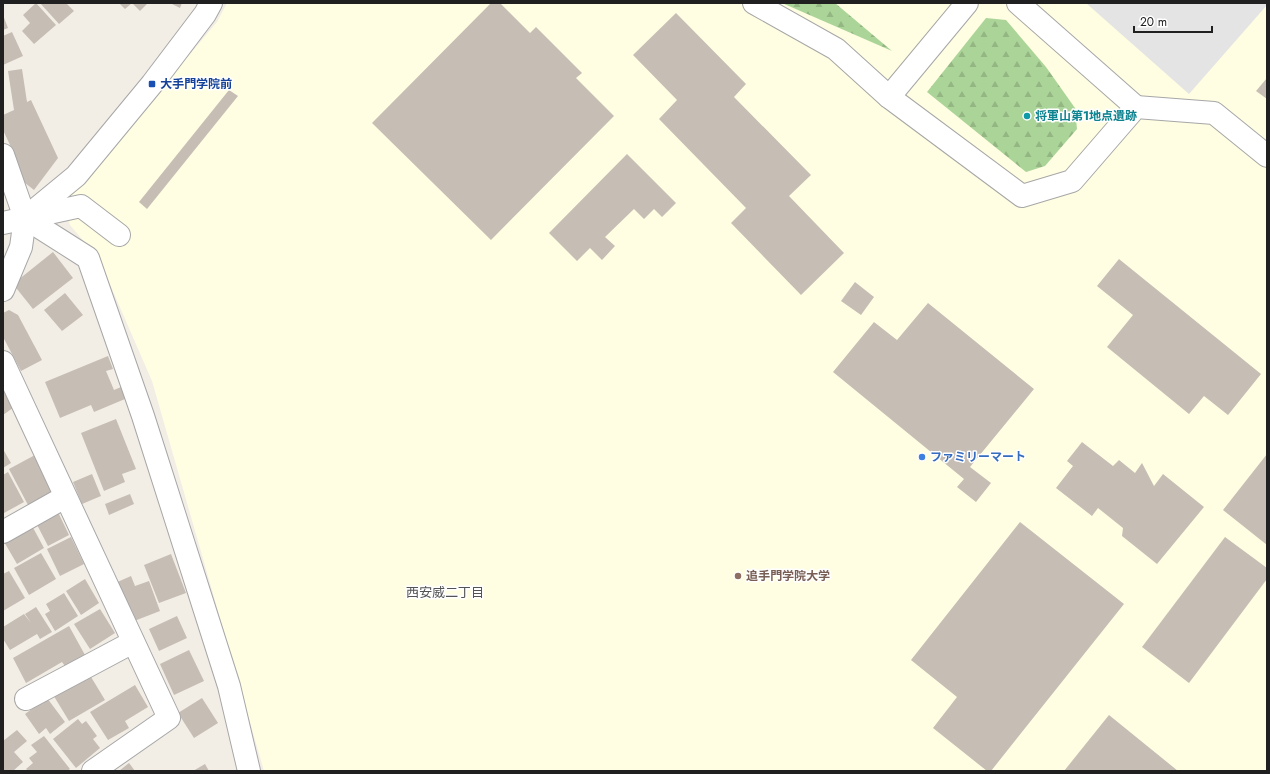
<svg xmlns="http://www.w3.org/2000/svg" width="1270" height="774" font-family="Jost,'Noto Sans JP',sans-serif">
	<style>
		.education { fill: #fffee2 }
		.forest { fill: url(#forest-firs) }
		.parking { fill: #e4e4e4 }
		.building { fill: #c6bdb5 }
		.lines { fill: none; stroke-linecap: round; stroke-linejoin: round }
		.minor-casing { stroke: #a7a7a7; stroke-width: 24 }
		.minor { stroke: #fff; stroke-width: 22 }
		.transit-dot { fill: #1a4fb4; stroke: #fff; stroke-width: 1.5 }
		.culture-dot { fill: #0f9aa8; stroke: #fff; stroke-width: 1.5 }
		.shop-dot { fill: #3f7fe0; stroke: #fff; stroke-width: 1.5 }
		.education-dot { fill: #8d6e63; stroke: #fff; stroke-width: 1.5 }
		.labels { text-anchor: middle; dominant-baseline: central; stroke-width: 3; stroke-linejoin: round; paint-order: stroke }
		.transit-label { font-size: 12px; font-weight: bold; fill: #164399; stroke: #fff; text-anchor: start }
		.culture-label { font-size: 12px; font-weight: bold; fill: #0d838f; stroke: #fff; text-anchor: start }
		.shop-label { font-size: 12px; font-weight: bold; fill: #366cbe; stroke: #fff; text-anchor: start }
		.education-label { font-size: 12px; font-weight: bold; fill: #785e54; stroke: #fff; text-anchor: start }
		.neighbourhood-label { font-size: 13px; fill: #535353; stroke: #fff }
	</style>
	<defs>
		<pattern id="forest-firs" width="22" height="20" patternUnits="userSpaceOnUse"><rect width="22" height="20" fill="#abd498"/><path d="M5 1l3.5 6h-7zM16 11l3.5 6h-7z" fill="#93b683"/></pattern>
	</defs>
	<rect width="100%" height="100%" fill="#f2eee6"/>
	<!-- education -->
	<polygon class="education" points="227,3 1267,3 1267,771 264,771 152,381 99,259 70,225 65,203 217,22"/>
	<!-- forest -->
	<g class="forest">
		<polygon points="782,3 835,3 892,51"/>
		<polygon points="986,18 1006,20 1046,67 1075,108 1077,129 1045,166 1026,172 927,92"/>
	</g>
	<!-- parking -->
	<polygon class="parking" points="1086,3 1267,3 1267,5 1189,94"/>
	<!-- building -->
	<g class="building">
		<polygon points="36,3 56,25 34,44 22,31 30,23 23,15"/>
		<polygon points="40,3 66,3 74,11 59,24"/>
		<polygon points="119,3 148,3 140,11 132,3 125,9"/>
		<polygon points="170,3 182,3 180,8"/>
		<polygon points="491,3 500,3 530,33 536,27 582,73 576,78 614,116 491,240 372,123"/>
		<polygon points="676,13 746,84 734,97 811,175 789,196 844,253 801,295 731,223 746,208 659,119 677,100 633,55"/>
		<polygon points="3,15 8,28 3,30"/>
		<polygon points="12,32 23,56 3,65 3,36"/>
		<polygon points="22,69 27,102 31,100 58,158 34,190 20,179 13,162 17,160 3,130 3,115 14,110 8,71"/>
		<polygon points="1267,78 1267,99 1256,91"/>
		<polygon points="229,90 238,96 147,209 139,202"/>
		<polygon points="627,154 676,203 662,217 654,209 644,219 634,209 605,237 615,246 602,260 590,248 577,261 549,233"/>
		<polygon points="53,252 73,278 33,309 13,284"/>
		<polygon points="1119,259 1261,374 1228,415 1204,396 1189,414 1107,347 1133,315 1097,286"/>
		<polygon points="855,282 874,297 861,315 841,301"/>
		<polygon points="65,293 83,315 62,331 44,310"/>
		<polygon points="928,303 1034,389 970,467 991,483 976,502 957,487 964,479 833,372 874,322 897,340"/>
		<polygon points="9,310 18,315 42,360 21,371 3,337 3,313"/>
		<polygon points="108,356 113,369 106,371 114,390 121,387 125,399 94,412 91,405 60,418 45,382"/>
		<polygon points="3,383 17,405 3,415"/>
		<polygon points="116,419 136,469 122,474 125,482 104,491 81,433"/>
		<polygon points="1082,442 1113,466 1119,460 1135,473 1142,463 1154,486 1163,474 1204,507 1157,564 1122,536 1123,528 1098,508 1092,516 1056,488 1073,466 1067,461"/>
		<polygon points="3,449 11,463 3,468"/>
		<polygon points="1267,454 1267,545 1223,510"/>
		<polygon points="35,455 54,490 28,505 9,469"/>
		<polygon points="8,472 24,502 4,513 3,475"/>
		<polygon points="92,474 101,496 82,504 73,482"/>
		<polygon points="130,494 134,504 109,515 105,504"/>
		<polygon points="56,508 69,535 48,546 34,519"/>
		<polygon points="1020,522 1124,604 991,771 987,771 933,728 957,697 911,660"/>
		<polygon points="31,524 44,548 17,564 3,540"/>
		<polygon points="71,537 84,564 60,576 47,549"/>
		<polygon points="1225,537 1267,568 1267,579 1189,683 1142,647"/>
		<polygon points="41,553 56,579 29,595 14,568"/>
		<polygon points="171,554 186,593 159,603 144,565"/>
		<polygon points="9,571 25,598 3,611 3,574"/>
		<polygon points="131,576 135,586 149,581 160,611 129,623 113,584"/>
		<polygon points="85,579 99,603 81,615 66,591"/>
		<polygon points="64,593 78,616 55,631 45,614 50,611 46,604"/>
		<polygon points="36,607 52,632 40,639 37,634 10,650 3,639 3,627 24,614 31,623 25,614"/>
		<polygon points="100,609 115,633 90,649 74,624"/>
		<polygon points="177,616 187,638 159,651 149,629"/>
		<polygon points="69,626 85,655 65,666 62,662 26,683 13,658"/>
		<polygon points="189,650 204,681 174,695 160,664"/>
		<polygon points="88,672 105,700 69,721 52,693"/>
		<polygon points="135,685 148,707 125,721 129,728 108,740 90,712"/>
		<polygon points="47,698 65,722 50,734 46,728 39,734 25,714"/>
		<polygon points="202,698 218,723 194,738 178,713"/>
		<polygon points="1109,715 1178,771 1064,771"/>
		<polygon points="78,719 82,724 86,721 97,736 93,739 100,748 76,768 53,739"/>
		<polygon points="17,730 27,741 14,752 23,762 13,771 3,771 3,741"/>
		<polygon points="44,736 70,769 67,771 28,771 26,769 33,763 29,758 37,752 31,745"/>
		<polygon points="129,763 135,771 119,771"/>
		<polygon points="205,764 209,771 193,771"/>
	</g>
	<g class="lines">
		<defs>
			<g id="minor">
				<polyline points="754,3 836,49 889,97 1022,196 1072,181 1136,107 1214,113 1267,156"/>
				<polyline points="1018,3 1136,107"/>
				<polyline points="889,97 967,3"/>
				<polyline points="3,155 25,218 21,247 3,290"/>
				<polyline points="25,218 88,258 143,416 229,686 249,771"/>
				<polyline points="25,218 76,176 152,84 205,14 211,3"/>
				<polyline points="3,223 81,206 119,235"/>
				<polyline points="3,362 169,718 93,771"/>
				<polyline points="3,532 65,497"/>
				<polyline points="26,699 133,642"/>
			</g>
		</defs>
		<!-- minor casing -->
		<use href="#minor" class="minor-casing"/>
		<!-- minor -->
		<use href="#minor" class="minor"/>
	</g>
	<!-- markers -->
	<rect class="transit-dot" x="148" y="80" width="8" height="8" rx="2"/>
	<circle class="culture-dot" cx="1027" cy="116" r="4"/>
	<circle class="shop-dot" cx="922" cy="457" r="4"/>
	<circle class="education-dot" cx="738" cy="576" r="4"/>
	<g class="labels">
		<!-- transit labels -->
		<g class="transit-label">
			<text x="160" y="84">大手門学院前</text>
		</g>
		<!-- culture labels -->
		<g class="culture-label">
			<text x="1035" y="116">将軍山第1地点遺跡</text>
		</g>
		<!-- shop labels -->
		<g class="shop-label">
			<text x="930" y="457">ファミリーマート</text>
		</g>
		<!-- education labels -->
		<g class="education-label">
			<text x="746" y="576">追手門学院大学</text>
		</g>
		<!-- neighbourhood labels -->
		<g class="neighbourhood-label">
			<text x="445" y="592">西安威二丁目</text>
		</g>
	</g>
	<!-- border -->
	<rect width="1270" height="774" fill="none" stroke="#202020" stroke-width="8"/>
	<!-- scale -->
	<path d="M1134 26v6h78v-6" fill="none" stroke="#202020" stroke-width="2"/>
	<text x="1140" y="26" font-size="12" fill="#202020" stroke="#ffffff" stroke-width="3" paint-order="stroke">20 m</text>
</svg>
